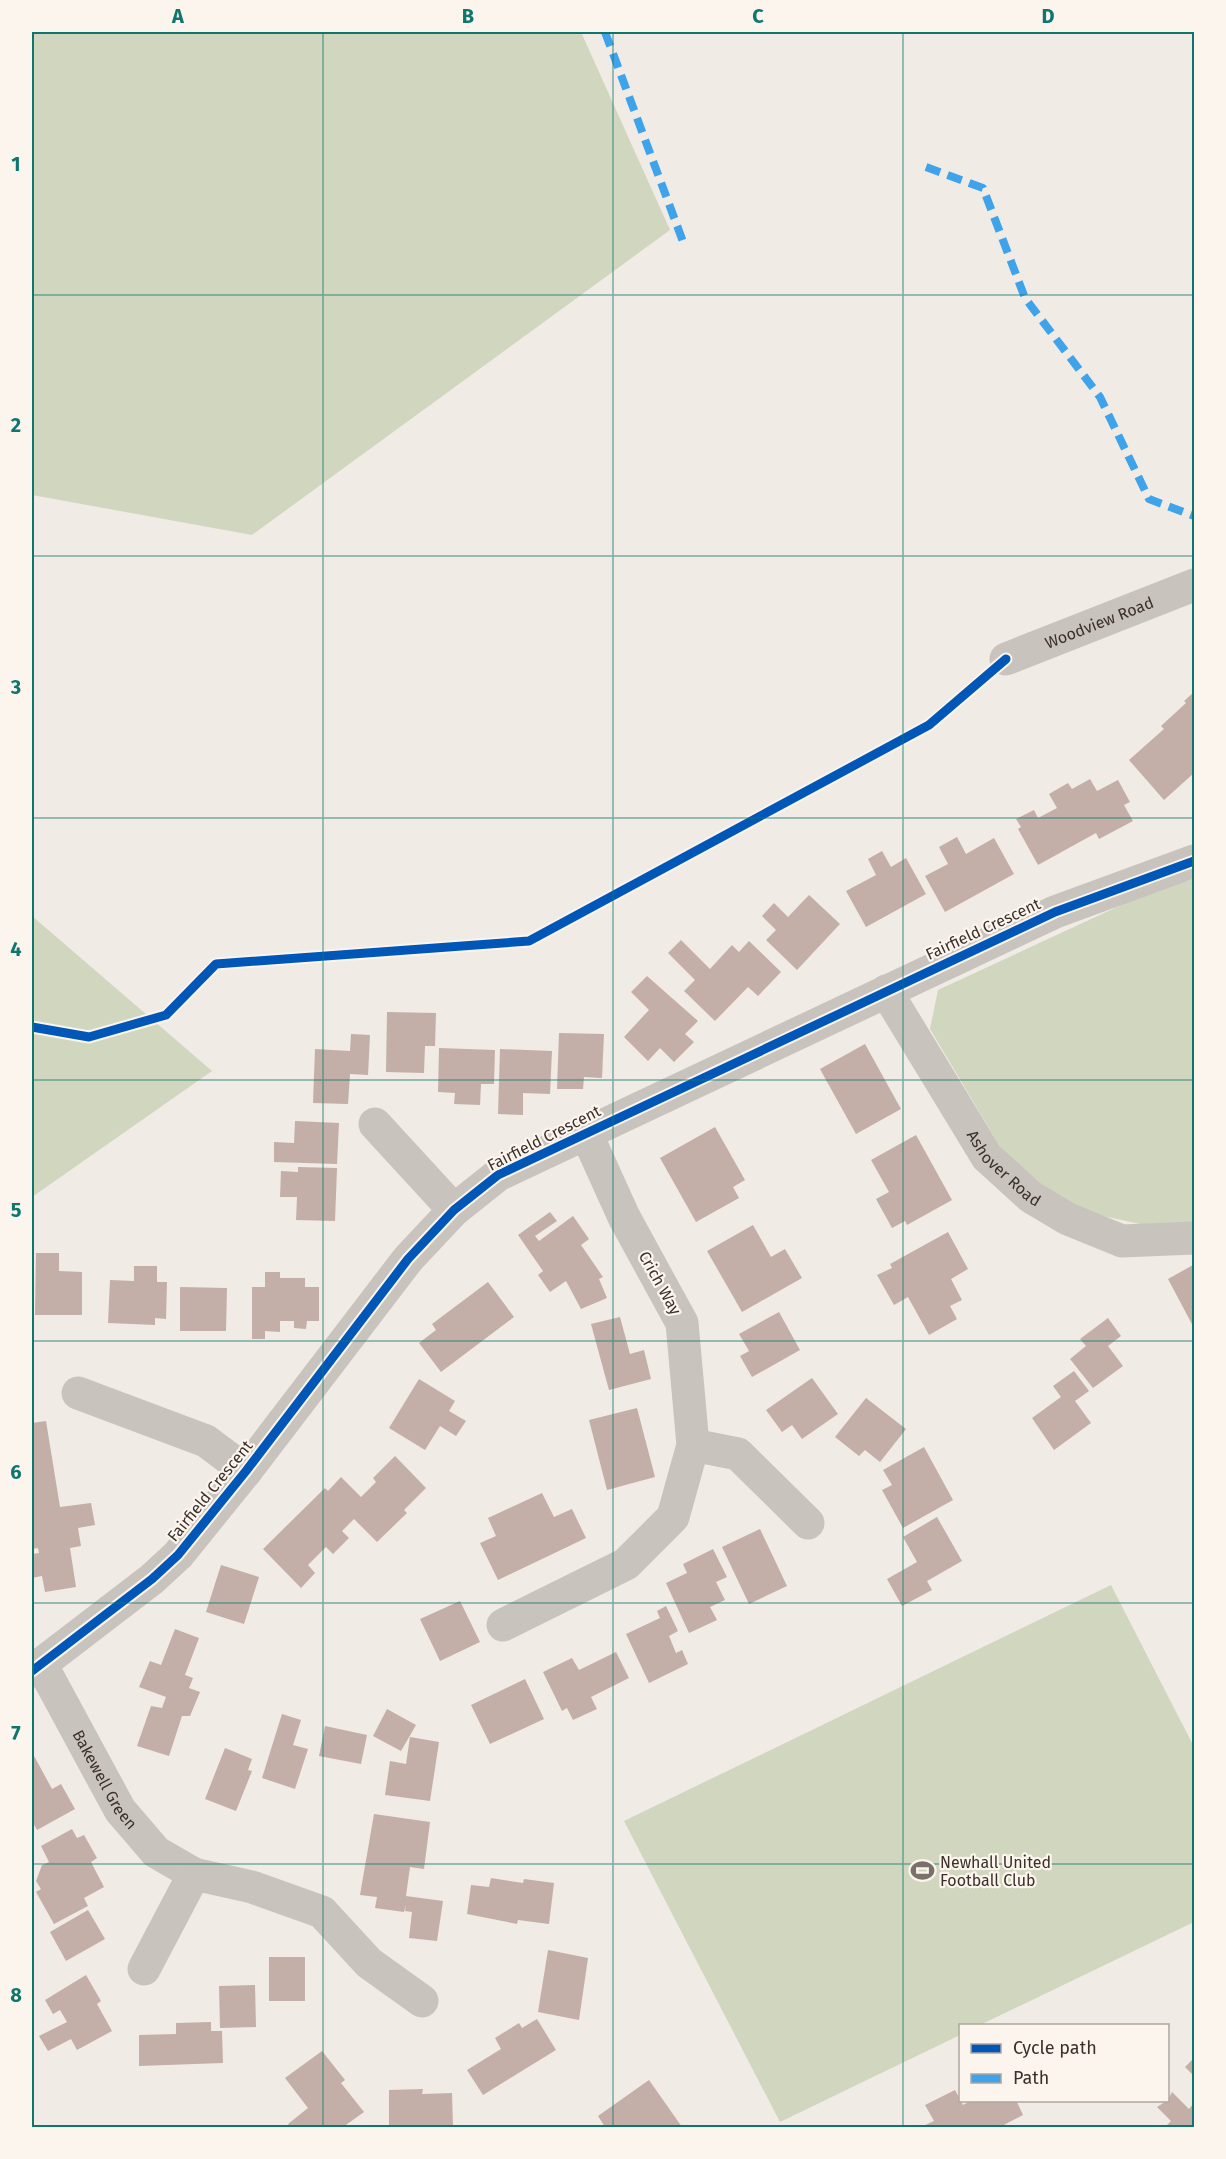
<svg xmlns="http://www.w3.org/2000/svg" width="1226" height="2159" font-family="'Fira Sans',sans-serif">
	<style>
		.green { fill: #d1d6bf }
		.building { fill: #c3afa7 }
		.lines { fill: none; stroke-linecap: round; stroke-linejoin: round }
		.street { stroke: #c9c3be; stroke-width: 33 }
		.quiet { stroke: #3fa3eb; stroke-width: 8; stroke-dasharray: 15 8; stroke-linecap: butt }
		.cycleway-casing { stroke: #fbf5ee; stroke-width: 13 }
		.cycleway { stroke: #0057b8; stroke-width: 9 }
		.grid { fill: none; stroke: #0f766e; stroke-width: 1.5; stroke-opacity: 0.55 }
		.labels { text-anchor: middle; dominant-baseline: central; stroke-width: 4.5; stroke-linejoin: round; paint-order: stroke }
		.street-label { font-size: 16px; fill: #3b302b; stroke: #fbf5ee }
		.poi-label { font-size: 16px; fill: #3b302b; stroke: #fbf5ee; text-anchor: start }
		.neatline { fill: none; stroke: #0f766e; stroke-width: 2 }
		.grid-label { font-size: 20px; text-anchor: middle; font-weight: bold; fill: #0f766e }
	</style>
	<rect width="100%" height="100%" fill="#f0ebe5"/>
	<!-- green -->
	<g class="green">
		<polygon points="32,32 581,32 670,230 252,535 32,495"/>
		<polygon points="1194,879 1194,1225 1145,1225 1094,1214 1047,1195 1002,1150 930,1029 938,990 1156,889"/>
		<polygon points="32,916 212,1071 32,1197"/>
		<polygon points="1111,1585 1194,1747 1194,1922 980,2025 960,2026 960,2035 780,2122 624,1821"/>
	</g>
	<!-- building -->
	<g class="building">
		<polygon points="1194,692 1194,773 1164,800 1129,760 1164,729 1161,726 1186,703 1184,701"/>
		<polygon points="1090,779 1097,791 1118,780 1130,802 1124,805 1133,821 1099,839 1096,833 1038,865 1018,829 1021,827 1016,819 1034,810 1038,818 1057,808 1049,794 1068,783 1072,789"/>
		<polygon points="957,837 966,854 994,838 1014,874 945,912 925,876 948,864 939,847"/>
		<polygon points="882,851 891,867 906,858 926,894 866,927 846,891 876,875 868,859"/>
		<polygon points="809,895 840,924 797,970 766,940 776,930 762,916 774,903 788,917"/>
		<polygon points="681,940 710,969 732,945 739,952 749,941 781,972 758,996 748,987 715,1021 684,991 695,980 668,953"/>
		<polygon points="647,976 698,1021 685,1034 694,1042 674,1062 660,1048 648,1061 624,1037 649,1010 631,992"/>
		<polygon points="387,1012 436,1013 435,1046 425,1046 424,1073 386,1072"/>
		<polygon points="559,1033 604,1034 602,1078 584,1077 583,1089 557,1089"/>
		<polygon points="351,1034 370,1035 368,1075 350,1074 348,1104 313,1103 315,1049 350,1051"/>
		<polygon points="865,1044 901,1109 856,1134 820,1069"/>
		<polygon points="439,1048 495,1050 494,1084 481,1084 480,1105 454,1104 455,1093 438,1092"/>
		<polygon points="500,1049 552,1051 550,1094 523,1093 523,1115 498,1114"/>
		<polygon points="295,1121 339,1123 337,1164 274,1162 274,1142 294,1143"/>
		<polygon points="715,1127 745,1180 733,1187 739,1198 696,1222 660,1158"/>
		<polygon points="916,1135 952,1200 907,1225 905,1221 892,1228 876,1199 889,1192 871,1160"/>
		<polygon points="298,1167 337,1168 335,1221 296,1220 297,1197 280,1197 281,1171 298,1172"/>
		<polygon points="550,1212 557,1221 535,1236 539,1241 573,1216 589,1239 581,1245 603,1277 599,1279 607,1298 581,1309 566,1281 550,1292 538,1275 543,1271 518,1235"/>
		<polygon points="753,1225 771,1257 785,1249 802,1278 742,1312 707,1251"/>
		<polygon points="948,1232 968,1269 951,1279 962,1300 950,1306 957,1319 929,1335 908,1297 894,1305 877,1275 892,1268 890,1264"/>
		<polygon points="36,1253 59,1253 59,1271 82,1272 82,1315 35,1315"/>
		<polygon points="1193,1265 1194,1267 1194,1328 1168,1279"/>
		<polygon points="134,1266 157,1266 157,1282 167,1282 166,1319 155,1318 155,1325 108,1323 110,1280 134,1281"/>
		<polygon points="265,1272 280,1272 280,1278 305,1278 305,1287 319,1287 319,1321 307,1321 306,1329 294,1328 294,1321 280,1321 280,1332 265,1331 265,1339 252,1339 252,1287 265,1287"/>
		<polygon points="488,1282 514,1317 441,1372 419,1343 436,1330 432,1324"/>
		<polygon points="180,1287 227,1288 226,1331 180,1331"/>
		<polygon points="779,1312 800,1350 752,1377 740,1356 749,1351 739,1334"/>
		<polygon points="620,1317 630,1354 644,1350 651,1379 609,1390 591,1324"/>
		<polygon points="1108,1318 1121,1336 1108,1346 1123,1366 1093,1388 1070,1359 1086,1346 1080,1339"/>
		<polygon points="1074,1371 1089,1391 1075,1401 1091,1423 1054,1450 1032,1418 1061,1397 1053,1386"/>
		<polygon points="812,1378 838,1414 802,1439 792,1425 782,1432 766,1410"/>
		<polygon points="419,1379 455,1401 449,1411 466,1421 456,1436 440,1426 425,1450 389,1428"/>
		<polygon points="866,1398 906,1429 880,1462 865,1450 859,1456 835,1437"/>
		<polygon points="637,1408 655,1477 607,1490 589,1420"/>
		<polygon points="46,1421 60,1507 91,1503 95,1525 78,1528 81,1546 70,1548 76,1587 45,1592 42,1576 32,1578 32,1554 39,1553 38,1548 32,1549 32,1526 34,1526 32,1512 32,1423"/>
		<polygon points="924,1447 953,1500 903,1528 882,1490 892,1485 883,1470"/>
		<polygon points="395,1456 426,1488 404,1510 407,1513 377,1542 354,1519 342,1531 349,1538 333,1554 326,1547 308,1565 315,1573 301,1588 263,1549 325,1488 328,1491 341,1477 361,1497 376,1482 373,1478"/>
		<polygon points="542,1493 554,1517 572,1509 586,1538 498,1580 480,1543 496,1536 488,1518"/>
		<polygon points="937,1517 962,1561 927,1581 932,1590 902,1606 887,1579 917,1562 903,1537"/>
		<polygon points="760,1529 787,1586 749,1604 722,1547"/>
		<polygon points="713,1549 727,1577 716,1582 725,1600 710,1607 717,1620 689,1633 666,1583 687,1573 683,1564"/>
		<polygon points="221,1565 259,1577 244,1624 206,1612"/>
		<polygon points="460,1601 480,1642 440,1661 420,1619"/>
		<polygon points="666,1606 678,1631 669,1636 676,1653 682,1650 688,1664 649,1683 626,1634 660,1618 657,1611"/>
		<polygon points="175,1629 199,1638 185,1675 193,1678 189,1688 200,1692 190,1716 182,1716 169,1756 137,1746 151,1706 162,1708 166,1697 139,1687 150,1661 161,1665"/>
		<polygon points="616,1652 629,1678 591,1697 597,1709 573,1720 567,1708 562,1711 543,1672 572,1658 579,1670"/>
		<polygon points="525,1679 544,1719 490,1744 471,1705"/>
		<polygon points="387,1709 416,1725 401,1751 373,1736"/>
		<polygon points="282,1714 301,1720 293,1745 308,1749 295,1789 262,1778"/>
		<polygon points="325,1726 367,1735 361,1764 319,1756"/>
		<polygon points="410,1737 439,1742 430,1801 385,1795 390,1761 406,1764"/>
		<polygon points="225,1748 252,1759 248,1770 252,1771 236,1811 205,1799"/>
		<polygon points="33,1754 52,1789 61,1784 75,1809 37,1830 32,1821"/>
		<polygon points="374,1814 430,1822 424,1869 410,1867 406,1896 443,1901 437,1941 409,1938 412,1912 405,1911 406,1904 404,1912 375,1908 377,1897 360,1895"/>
		<polygon points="72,1829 77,1838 84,1835 97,1858 91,1862 104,1887 84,1898 88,1906 54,1924 36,1892 41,1889 36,1881 42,1865 49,1862 41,1846"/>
		<polygon points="491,1878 523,1883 524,1879 554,1883 549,1924 518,1920 517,1924 467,1914 471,1885 489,1887"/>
		<polygon points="88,1910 105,1939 66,1961 50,1932"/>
		<polygon points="548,1950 588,1958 579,2020 538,2012"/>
		<rect x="269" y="1957" width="36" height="44"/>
		<polygon points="86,1975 101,2001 97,2004 112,2031 77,2050 71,2039 48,2051 39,2036 67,2022 60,2010 53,2014 45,2000"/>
		<polygon points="255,1985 256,2027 220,2028 219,1986"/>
		<polygon points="537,2019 556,2050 483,2095 467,2070 501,2049 495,2038 519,2023 522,2028"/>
		<polygon points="211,2022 211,2031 222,2031 223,2063 139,2066 139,2035 176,2034 176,2023"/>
		<polygon points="322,2051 345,2080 341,2083 364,2112 343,2127 290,2127 288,2124 308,2108 285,2078"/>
		<polygon points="1194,2058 1194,2076 1185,2067"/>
		<polygon points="649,2080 682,2127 605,2127 598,2116"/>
		<polygon points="423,2089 422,2094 452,2093 453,2127 389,2127 389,2090"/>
		<polygon points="955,2090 963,2105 972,2100 1016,2100 1023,2115 1000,2127 921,2127 934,2121 925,2105"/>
		<polygon points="1172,2092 1189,2109 1194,2103 1194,2127 1165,2127 1171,2121 1157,2107 1168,2100"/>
	</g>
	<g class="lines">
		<!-- street -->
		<g class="street">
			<path id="s1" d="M1006 659 1194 585"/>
			<path id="s2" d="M886 991 987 1157 1031 1197 1068 1219 1122 1241 1194 1238"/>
			<polyline points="375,1124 454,1210"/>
			<polyline points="78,1393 206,1441 246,1471"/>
			<polyline points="693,1445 738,1454 808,1523"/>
			<polyline points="503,1625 626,1564 673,1517 693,1445 682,1323 624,1217 586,1133"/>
			<path id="s3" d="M41 1664 120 1810 156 1852 194 1874 252 1887 322 1912 369 1963 422 2001"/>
			<polyline points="32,1671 152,1579 178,1555 246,1471 408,1259 454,1210 498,1175 1055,912 1194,861"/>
			<polyline points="144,1969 194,1874"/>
		</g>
		<!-- quiet -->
		<g class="quiet">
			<polyline points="605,32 685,247"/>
			<polyline points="926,167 983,188 1025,298 1100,397 1149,499 1194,516"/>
		</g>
		<defs>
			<g id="cycleway">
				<polyline points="32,1027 89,1037 166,1015 216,964 529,941 929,725 1006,659"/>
				<polyline points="32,1671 152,1579 178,1555 246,1471 408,1259 454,1210 498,1175 1055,912 1194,861"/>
			</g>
		</defs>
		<!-- cycleway casing -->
		<use href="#cycleway" class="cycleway-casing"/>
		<!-- cycleway -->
		<use href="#cycleway" class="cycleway"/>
	</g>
	<!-- grid -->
	<path class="grid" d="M323 32V2128M613 32V2128M903 32V2128M32 295H1194M32 556H1194M32 818H1194M32 1080H1194M32 1341H1194M32 1603H1194M32 1864H1194"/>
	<!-- icons -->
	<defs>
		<symbol id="stadium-bare" viewBox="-9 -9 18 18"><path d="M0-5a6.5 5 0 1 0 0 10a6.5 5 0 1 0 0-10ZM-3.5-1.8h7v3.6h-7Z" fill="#7a716c" stroke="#fbf5ee" stroke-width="2.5" paint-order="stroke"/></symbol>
	</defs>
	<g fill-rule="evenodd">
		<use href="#stadium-bare" x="906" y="1854" width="33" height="33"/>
	</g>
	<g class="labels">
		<!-- street labels -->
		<g class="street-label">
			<text stroke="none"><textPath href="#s1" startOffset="100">Woodview Road</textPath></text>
			<text transform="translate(983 929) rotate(-25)">Fairfield Crescent</text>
			<text transform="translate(544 1138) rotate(-27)">Fairfield Crescent</text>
			<text stroke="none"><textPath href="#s2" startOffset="214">Ashover Road</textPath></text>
			<text transform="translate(660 1283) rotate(61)">Crich Way</text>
			<text transform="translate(210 1491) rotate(-51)">Fairfield Crescent</text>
			<text stroke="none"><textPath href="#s3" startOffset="132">Bakewell Green</textPath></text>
		</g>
		<!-- poi labels -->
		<g class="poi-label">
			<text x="940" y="1862">Newhall United<tspan x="940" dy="18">Football Club</tspan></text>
		</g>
	</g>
	<!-- border -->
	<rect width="1226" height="2159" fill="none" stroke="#fbf5ee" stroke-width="66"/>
	<!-- legend -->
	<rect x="959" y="2024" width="210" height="78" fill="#fbf5ee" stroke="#aea6a0" stroke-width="1.5"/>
	<rect x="971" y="2044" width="30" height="9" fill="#0057b8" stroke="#aea6a0" stroke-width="1.5"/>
	<text x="1013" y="2054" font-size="18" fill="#3b302b">Cycle path</text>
	<rect x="971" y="2074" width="30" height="9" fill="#3fa3eb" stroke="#aea6a0" stroke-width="1.5"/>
	<text x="1013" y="2084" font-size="18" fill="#3b302b">Path</text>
	<rect x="33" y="33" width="1160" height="2093" class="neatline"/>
	<g class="grid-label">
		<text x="178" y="23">A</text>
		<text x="468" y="23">B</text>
		<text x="758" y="23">C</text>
		<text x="1048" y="23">D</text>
		<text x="16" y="171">1</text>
		<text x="16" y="432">2</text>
		<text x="16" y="694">3</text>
		<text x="16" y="956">4</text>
		<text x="16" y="1217">5</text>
		<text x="16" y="1479">6</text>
		<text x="16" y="1740">7</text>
		<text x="16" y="2002">8</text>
	</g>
</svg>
